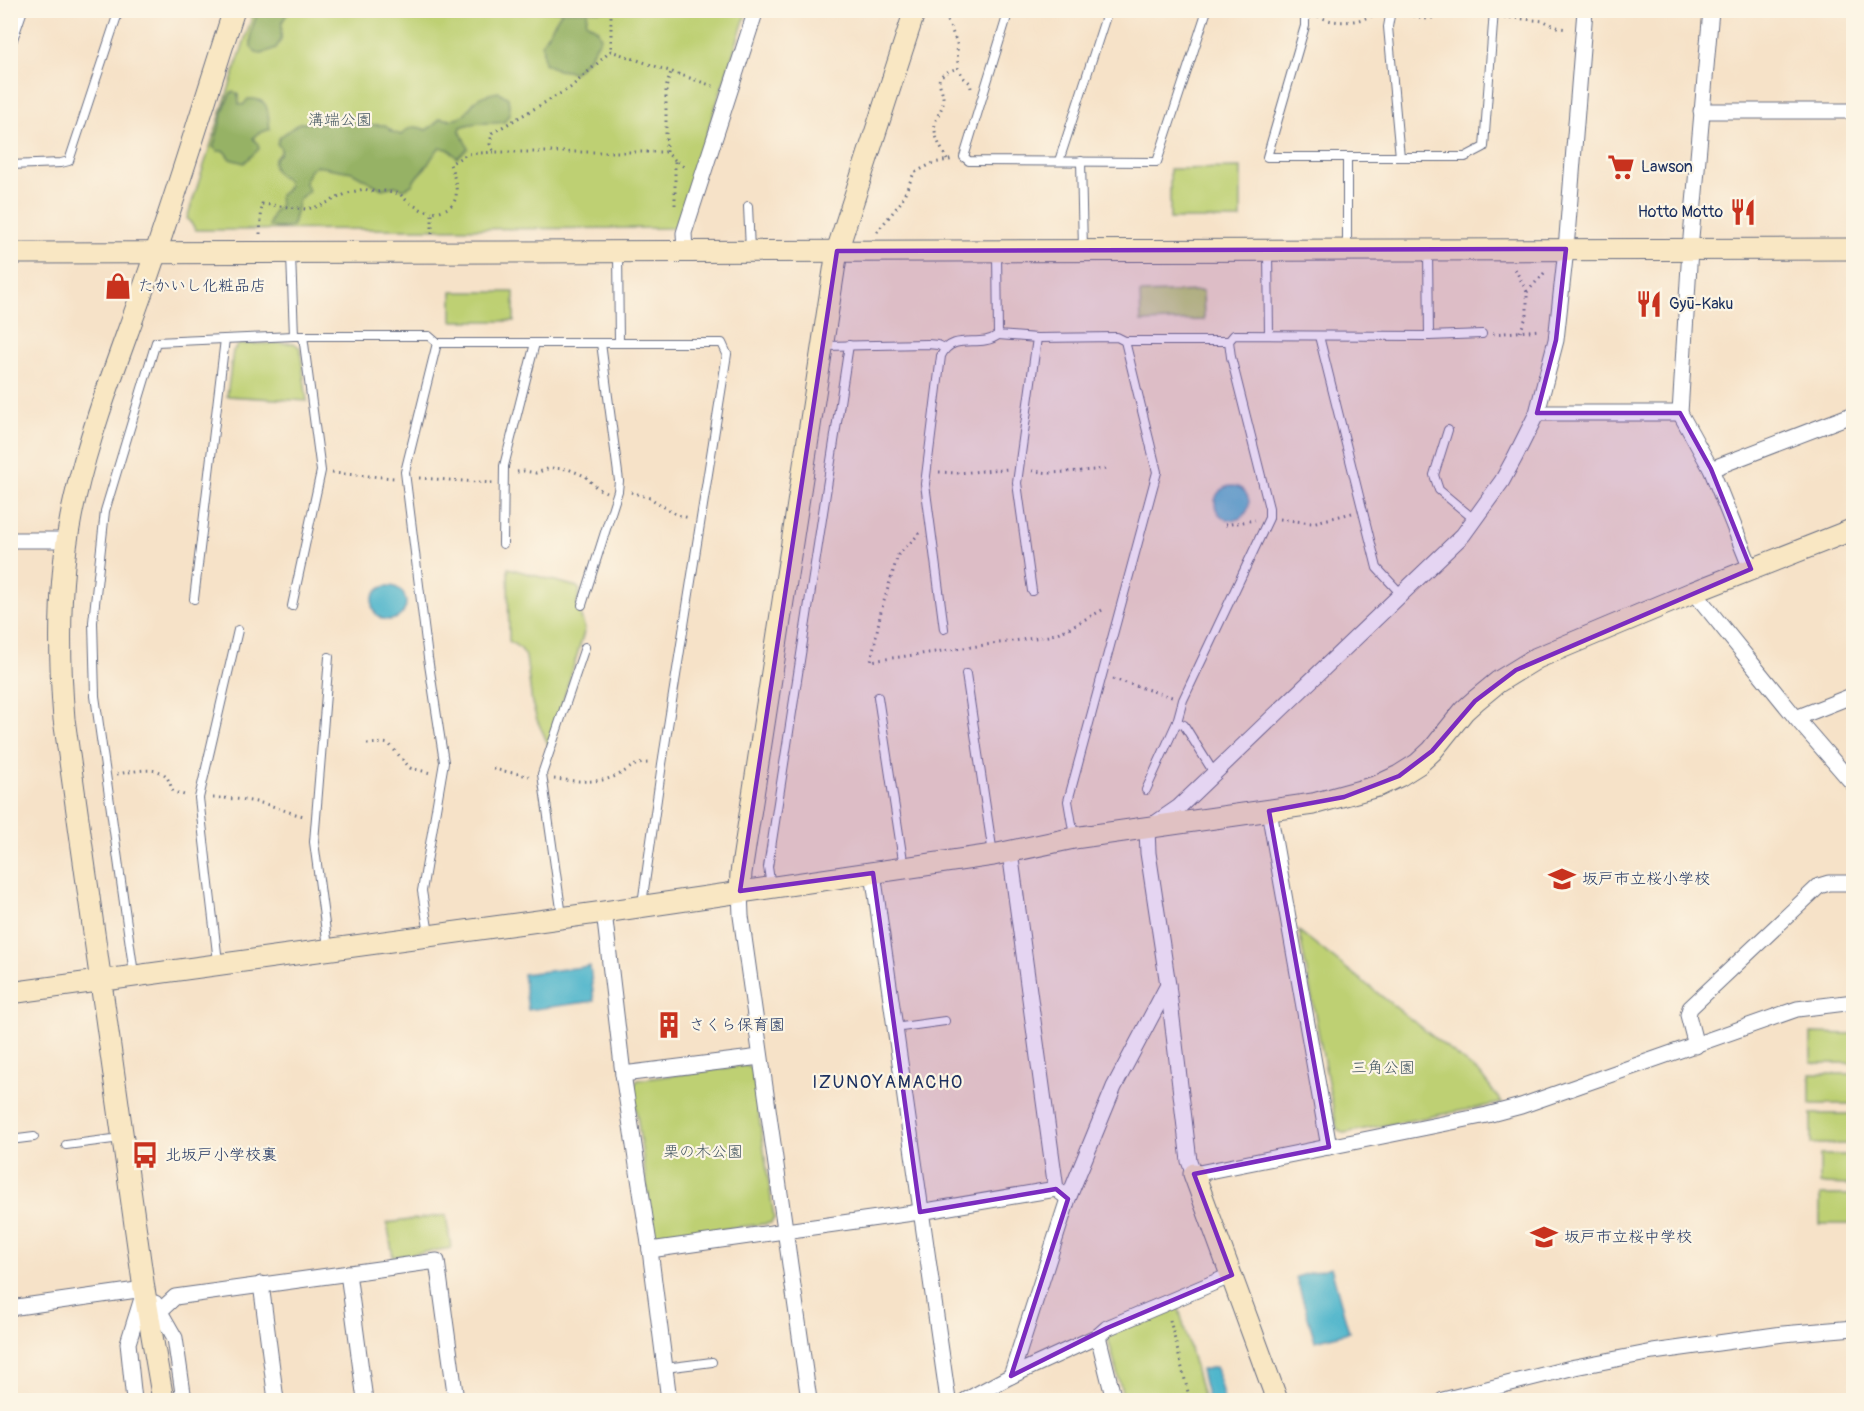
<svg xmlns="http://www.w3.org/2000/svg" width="1864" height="1411" font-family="Pangolin,'Klee One',sans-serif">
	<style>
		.green { fill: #bed073; stroke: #6c8068; stroke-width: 1.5 }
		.forest { fill: #96b265; stroke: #587062; stroke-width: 1.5 }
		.water { fill: #4cb4cb; stroke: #347294; stroke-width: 1.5 }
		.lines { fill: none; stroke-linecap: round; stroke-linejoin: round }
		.lane-casing { stroke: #686e83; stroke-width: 10 }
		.street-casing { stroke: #686e83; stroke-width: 17 }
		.secondary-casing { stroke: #686e83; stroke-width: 23 }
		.path { stroke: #686e83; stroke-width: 3; stroke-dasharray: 1.5 4.5; stroke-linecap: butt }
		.lane { stroke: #fff; stroke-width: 8 }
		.street { stroke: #fff; stroke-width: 15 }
		.secondary { stroke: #f9e7c3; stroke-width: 21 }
		.marked { fill: #7b2cbf; fill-opacity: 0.2; stroke: #7b2cbf; stroke-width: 4.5; stroke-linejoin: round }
		.labels { text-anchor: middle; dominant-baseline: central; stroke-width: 4.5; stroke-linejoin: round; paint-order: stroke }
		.park-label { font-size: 16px; fill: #445763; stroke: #fcf5e5 }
		.poi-label { font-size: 16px; fill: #1b2f5e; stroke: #fcf5e5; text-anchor: start }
		.neighbourhood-label { font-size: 18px; letter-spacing: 1.5px; fill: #1b2f5e; stroke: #fcf5e5 }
	</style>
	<rect width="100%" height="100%" fill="#fcf5e5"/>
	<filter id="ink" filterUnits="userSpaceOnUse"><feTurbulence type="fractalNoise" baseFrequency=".0167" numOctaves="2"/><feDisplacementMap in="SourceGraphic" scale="12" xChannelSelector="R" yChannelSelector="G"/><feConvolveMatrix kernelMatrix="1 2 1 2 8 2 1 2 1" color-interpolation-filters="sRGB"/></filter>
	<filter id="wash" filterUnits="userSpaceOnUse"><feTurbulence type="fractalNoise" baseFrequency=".008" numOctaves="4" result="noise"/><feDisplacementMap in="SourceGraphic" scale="24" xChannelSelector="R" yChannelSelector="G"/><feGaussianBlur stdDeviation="1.35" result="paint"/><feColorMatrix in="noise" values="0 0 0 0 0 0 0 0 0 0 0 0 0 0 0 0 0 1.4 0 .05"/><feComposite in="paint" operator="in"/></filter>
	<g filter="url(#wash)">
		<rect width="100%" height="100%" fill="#f6e2c8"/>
		<!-- green -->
		<g class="green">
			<polygon points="254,11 747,11 676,228 196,230 187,218"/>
			<polygon points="1241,168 1241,219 1170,219 1170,169"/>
			<polygon points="1203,291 1204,320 1141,322 1140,293"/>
			<rect x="452" y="292" width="62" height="29"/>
			<polygon points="294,343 300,348 307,401 227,396 233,351 239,344"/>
			<polygon points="508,568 577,587 580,590 577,604 585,629 549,746 537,720 532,703 526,657 521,649 509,641"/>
			<polygon points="1299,931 1480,1074 1502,1103 1344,1133 1337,1129"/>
			<polygon points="1811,1033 1853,1034 1853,1063 1811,1063"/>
			<polygon points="747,1065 752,1069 774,1218 771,1223 654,1238 633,1086 638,1080"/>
			<rect x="1810" y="1074" width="43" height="30"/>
			<rect x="1811" y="1114" width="42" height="30"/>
			<polygon points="1820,1155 1853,1155 1853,1185 1820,1184"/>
			<rect x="1820" y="1195" width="33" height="29"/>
			<polygon points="446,1215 451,1248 393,1257 387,1223"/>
			<polygon points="1178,1305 1204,1400 1124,1400 1108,1338 1110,1333"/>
		</g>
		<!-- forest -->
		<g class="forest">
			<polygon points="258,11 289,11 282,22 281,40 276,48 262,54 256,53 251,47 251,32"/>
			<polygon points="562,11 588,11 586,22 597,29 601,38 588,59 575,72 558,70 544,63 542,43"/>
			<path d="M234 92 238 94 239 104 243 105 248 99C271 98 267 111 270 129L257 134 253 138 258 144 259 149 244 163 230 159 224 151H218L213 147C220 130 221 109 231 93Z"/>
			<path d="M499 92 508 98 510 113 504 122C487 125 477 120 461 127L460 131 468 148 457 158 450 150 440 147C434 153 432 158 428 164 422 173 417 173 412 185L404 189 395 186 382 189 352 172 316 166 310 170 305 181 309 191 299 199 293 225C286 228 276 230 269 225L274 211 280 206 279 196 286 190 289 185 286 179C275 175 267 161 280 154L281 149 277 143 280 137 299 123 384 125 393 132 401 135C410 126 415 125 426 130L434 125 440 118C444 119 450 120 455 119 466 117 469 107 476 100 482 95 492 93 499 92Z"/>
		</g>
		<!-- water -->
		<g class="water">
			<circle cx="1232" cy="503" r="17"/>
			<circle cx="389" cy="603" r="17"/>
			<polygon points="590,966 594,1001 528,1010 523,974"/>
			<polygon points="1331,1267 1349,1332 1315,1341 1296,1277"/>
			<polygon points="1216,1367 1224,1400 1208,1400 1201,1370"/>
		</g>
	</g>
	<g filter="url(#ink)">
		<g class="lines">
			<defs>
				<g id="lane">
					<polyline points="1009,10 964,157 969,161 1157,162 1207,10"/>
					<polyline points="1305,10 1305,26 1267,157 1465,157 1484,147 1494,10"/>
					<polyline points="1391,10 1388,27 1400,157"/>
					<polyline points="10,48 23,10"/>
					<polyline points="1059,161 1108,10"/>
					<polyline points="1081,161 1083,250"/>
					<polyline points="10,165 61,163 69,161 119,10"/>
					<polyline points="748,206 750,250"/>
					<polyline points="1347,249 1347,157"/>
					<polyline points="1428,251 1429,336 1482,334"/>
					<polyline points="618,252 619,343"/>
					<polyline points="1268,252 1269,334"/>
					<polyline points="997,253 998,335 1037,338 1117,337 1125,341 1157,472 1068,801 1074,836"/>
					<polyline points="291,255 294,336 429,336 437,343 405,472 428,658 444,762 422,891 429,934"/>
					<polyline points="1319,336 1377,568 1402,595"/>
					<polyline points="1125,341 1229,341"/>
					<polyline points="437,343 535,343"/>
					<polyline points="824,346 927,344 938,345 945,348"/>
					<polyline points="1448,430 1434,475 1439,490 1475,520"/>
					<polyline points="503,544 504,466 535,343 722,343 727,354 662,764 642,904"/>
					<polyline points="1032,591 1017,483 1037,338"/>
					<polyline points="194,599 225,339"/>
					<polyline points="582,605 618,491 619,481 601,343"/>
					<polyline points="292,606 321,471 303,336"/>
					<path d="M944 629 925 484 941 356C953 331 980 349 998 335"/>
					<polyline points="966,674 993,854"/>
					<polyline points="878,697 904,867"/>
					<polyline points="1177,722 1184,725 1214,773"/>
					<polyline points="1146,790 1177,722 1183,700 1269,518 1269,508 1231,357 1229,341 1234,335 1429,336"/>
					<polyline points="771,886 768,867 849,345"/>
					<polyline points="562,916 542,774 585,647"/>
					<polyline points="328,947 314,842 329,657"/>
					<polyline points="218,962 199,798 238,630"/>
					<polyline points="134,974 95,696 93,622 105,511 156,342 294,336"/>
					<polyline points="894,1028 945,1021"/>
					<polyline points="10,1140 34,1137"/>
					<polyline points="66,1145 121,1138"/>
					<polyline points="665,1368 712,1362"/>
				</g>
				<g id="street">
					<polyline points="1585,10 1566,249 1556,340 1537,413 1515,457 1502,481 1463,535 1179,807 1147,829 1148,853 1168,985 1189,1161 1194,1174 1487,1115 1521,1106 1797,1009 1854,1002"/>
					<polyline points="1701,111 1854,111"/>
					<polyline points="685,251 684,233 756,10"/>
					<polyline points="1537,413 1680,413 1711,469 1751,569"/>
					<polyline points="1680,413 1690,249 1711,10"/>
					<polyline points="1711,469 1854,414"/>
					<polyline points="10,540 67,540"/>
					<polyline points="1694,592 1796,718 1854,785"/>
					<polyline points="1796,718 1854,695"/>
					<polyline points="1269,811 1329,1147"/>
					<polyline points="1010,852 1056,1189 1064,1195"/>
					<polyline points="873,873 948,1400"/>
					<polyline points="740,891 741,916 809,1400"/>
					<polyline points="604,912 623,1074 650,1250 669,1400"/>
					<polyline points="1696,1046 1688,1015 1690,1008 1819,886 1829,883 1854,883"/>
					<polyline points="623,1074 760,1057"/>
					<polyline points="650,1250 920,1212 1056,1189"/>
					<polyline points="348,1273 365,1400"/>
					<polyline points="261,1284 276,1400"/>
					<polyline points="155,1303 175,1338 184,1400"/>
					<polyline points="10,1308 144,1289"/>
					<polyline points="160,1311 175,1297 437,1261 456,1400"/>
					<polyline points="1098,1336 1114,1400"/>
					<polyline points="1011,1376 1068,1199 1114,1087 1168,985"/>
					<polyline points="134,1400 128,1343 143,1295"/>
					<polyline points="966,1400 1011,1376 1098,1336 1107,1328 1232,1275"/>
					<polyline points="1443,1400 1575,1367 1653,1352 1783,1334 1854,1328"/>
				</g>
				<g id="secondary">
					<polyline points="10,253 1854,249"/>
					<polyline points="740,891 741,873 837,251 915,10"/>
					<polyline points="10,993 604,912 993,855 1074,838 1313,804 1378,786 1399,776 1418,764 1432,751 1464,711 1475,701 1498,682 1537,658 1694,592 1854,529"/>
					<polyline points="1194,1174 1277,1400"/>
					<path d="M163 1400 144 1289 64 719C58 645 58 570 75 498 92 423 122 350 147 278 178 189 205 100 234 10"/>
				</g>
			</defs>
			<!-- lane casing -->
			<use href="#lane" class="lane-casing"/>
			<!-- street casing -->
			<use href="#street" class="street-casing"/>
			<!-- secondary casing -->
			<use href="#secondary" class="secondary-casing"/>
			<!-- path -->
			<g class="path">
				<polyline points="611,10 611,51"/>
				<polyline points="943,10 957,43 958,68 964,78 970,83 971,88"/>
				<polyline points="1402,13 1427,19 1457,12 1483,15"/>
				<path d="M1318 16C1338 26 1359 22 1378 13"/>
				<polyline points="1504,17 1544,21 1559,28 1568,29"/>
				<polyline points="666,152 666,88 671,72"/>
				<polyline points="675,160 666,152 494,152 490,144 492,133 570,88 611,51 716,87"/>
				<path d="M947 160C942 149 931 133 936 120 938 114 942 109 943 103 945 83 926 78 958 68"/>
				<polyline points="675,205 675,160 687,169"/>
				<polyline points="877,232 901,202 914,173 933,163 954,159"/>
				<polyline points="260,234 262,204 306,209 320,206 348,193 364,189 376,192 385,191 400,194 408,202 422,210 432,212"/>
				<path d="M432 234V212C464 210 458 187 450 164L467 154 494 152"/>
				<polyline points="1515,269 1527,292 1527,315 1520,332"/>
				<polyline points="1527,292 1546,271"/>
				<polyline points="1493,334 1540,330"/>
				<polyline points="1032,471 1051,473 1108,469"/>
				<polyline points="517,472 524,471 536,473 550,468 568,469 585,476 597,488 606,492"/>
				<polyline points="939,472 958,473 1008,469"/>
				<polyline points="332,473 394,478"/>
				<polyline points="419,478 493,483"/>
				<polyline points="631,492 650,498 677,515 690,518"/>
				<polyline points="1280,519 1312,523 1352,513"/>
				<polyline points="1225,525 1255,520"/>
				<polyline points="920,533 898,555 881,611 871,661 1049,636 1065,630 1106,608"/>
				<polyline points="1113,679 1172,697"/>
				<polyline points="367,744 383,743 389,744 410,768 431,773"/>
				<polyline points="493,769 529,776"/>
				<path d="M117 774C129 772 156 766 165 775 169 779 171 787 173 792L188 796"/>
				<path d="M554 779C574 781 597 784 616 776 632 769 630 763 651 763"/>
				<path d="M213 798C231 798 251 800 269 805 282 809 292 814 305 816"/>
				<polyline points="1170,1320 1190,1400"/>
			</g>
			<!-- lane -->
			<use href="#lane" class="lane"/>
			<!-- street -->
			<use href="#street" class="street"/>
			<!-- secondary -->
			<use href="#secondary" class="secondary"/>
		</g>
	</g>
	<!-- marked area -->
	<path class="marked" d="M1566 249 1556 340 1537 413H1680L1711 469 1751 569 1516 670 1475 701 1432 751 1399 776 1344 797 1269 811 1329 1147 1194 1174 1232 1275 1107 1328 1011 1376 1068 1199 1056 1189 920 1212 873 873 740 891 837 251Z"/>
	<!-- icons -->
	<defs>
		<symbol id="supermarket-bare" viewBox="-9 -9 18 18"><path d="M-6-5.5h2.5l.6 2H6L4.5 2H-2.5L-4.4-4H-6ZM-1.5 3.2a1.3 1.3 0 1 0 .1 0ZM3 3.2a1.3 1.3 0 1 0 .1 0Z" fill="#c8321e" stroke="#fcf5e5" stroke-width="2.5" paint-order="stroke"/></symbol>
		<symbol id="restaurant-bare" viewBox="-9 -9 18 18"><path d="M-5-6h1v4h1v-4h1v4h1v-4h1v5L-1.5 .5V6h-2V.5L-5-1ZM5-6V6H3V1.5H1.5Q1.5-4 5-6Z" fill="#c8321e" stroke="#fcf5e5" stroke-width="2.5" paint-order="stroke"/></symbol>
		<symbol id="shop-bare" viewBox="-9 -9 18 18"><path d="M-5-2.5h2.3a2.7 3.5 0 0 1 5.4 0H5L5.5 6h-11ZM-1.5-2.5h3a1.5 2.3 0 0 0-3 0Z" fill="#c8321e" stroke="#fcf5e5" stroke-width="2.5" paint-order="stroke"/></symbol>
		<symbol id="school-bare" viewBox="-9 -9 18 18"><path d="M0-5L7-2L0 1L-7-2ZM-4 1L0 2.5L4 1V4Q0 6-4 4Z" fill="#c8321e" stroke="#fcf5e5" stroke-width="2.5" paint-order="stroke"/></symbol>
		<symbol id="building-bare" viewBox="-9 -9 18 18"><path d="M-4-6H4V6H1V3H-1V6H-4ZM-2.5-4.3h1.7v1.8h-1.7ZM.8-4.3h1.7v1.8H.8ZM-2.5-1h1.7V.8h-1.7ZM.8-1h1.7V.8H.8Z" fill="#c8321e" stroke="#fcf5e5" stroke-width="2.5" paint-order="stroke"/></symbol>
		<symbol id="bus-bare" viewBox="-9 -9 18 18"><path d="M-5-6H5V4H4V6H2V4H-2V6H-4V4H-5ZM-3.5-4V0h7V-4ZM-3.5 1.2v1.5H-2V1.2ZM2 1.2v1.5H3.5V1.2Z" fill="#c8321e" stroke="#fcf5e5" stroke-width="2.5" paint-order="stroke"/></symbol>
	</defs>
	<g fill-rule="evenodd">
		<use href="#supermarket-bare" x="1602" y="148" width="38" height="38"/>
		<use href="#restaurant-bare" x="1724" y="193" width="38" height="38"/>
		<use href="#shop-bare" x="99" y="267" width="38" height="38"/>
		<use href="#restaurant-bare" x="1630" y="285" width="38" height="38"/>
		<use href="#school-bare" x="1543" y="860" width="38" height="38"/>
		<use href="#building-bare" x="650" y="1006" width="38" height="38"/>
		<use href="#bus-bare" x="126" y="1136" width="38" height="38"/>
		<use href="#school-bare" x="1525" y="1218" width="38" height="38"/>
	</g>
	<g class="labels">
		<!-- park labels -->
		<g class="park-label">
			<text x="340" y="120">溝端公園</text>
			<text x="1383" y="1068">三角公園</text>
			<text x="703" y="1152">栗の木公園</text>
		</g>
		<!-- poi labels -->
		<g class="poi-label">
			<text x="1641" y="167">Lawson</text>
			<text x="1723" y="212" text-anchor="end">Hotto Motto</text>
			<text x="138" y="286">たかいし化粧品店</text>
			<text x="1669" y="304">Gyū-Kaku</text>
			<text x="1582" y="879">坂戸市立桜小学校</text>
			<text x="689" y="1025">さくら保育園</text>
			<text x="165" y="1155">北坂戸小学校裏</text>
			<text x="1564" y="1237">坂戸市立桜中学校</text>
		</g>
		<!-- neighbourhood labels -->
		<g class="neighbourhood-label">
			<text x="888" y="1082">IZUNOYAMACHO</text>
		</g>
	</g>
	<!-- margin -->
	<rect width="1864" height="1411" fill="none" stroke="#fcf5e5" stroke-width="36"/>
</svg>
